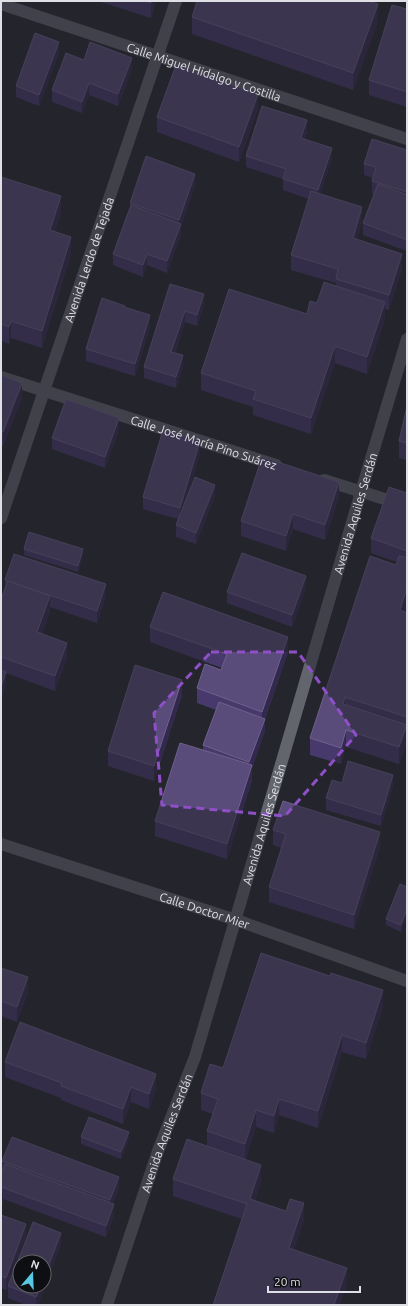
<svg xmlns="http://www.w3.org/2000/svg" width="408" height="1306" font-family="Ubuntu,sans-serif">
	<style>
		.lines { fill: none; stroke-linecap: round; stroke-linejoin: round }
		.minor { stroke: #63656e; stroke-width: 12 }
		.secondary { stroke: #63656e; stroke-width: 12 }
		.wall { fill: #48396d }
		.shaded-wall { fill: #33294e }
		.building { fill: #594b7a; stroke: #6e628b }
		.marked { fill: none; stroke: #8f50c7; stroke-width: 3; stroke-dasharray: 8 5; stroke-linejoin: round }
		.labels { text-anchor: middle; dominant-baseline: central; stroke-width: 3.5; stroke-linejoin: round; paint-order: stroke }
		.street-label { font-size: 12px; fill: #dfe0e5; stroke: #0e0f12 }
	</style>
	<rect width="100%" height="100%" fill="#24252d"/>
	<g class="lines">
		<!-- minor -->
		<g class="minor">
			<path id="s1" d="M1 4 407 139"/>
			<path id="s2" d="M1 377 276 465"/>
			<polyline points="324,480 407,506"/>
			<path id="s3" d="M1 518 176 1"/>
			<path id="s4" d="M107 1305 158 1151 195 1057 361 492 407 339"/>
		</g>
		<!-- secondary -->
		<path class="secondary" id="s5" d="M1 844 236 920 407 981"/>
	</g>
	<!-- wall -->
	<g class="wall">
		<polygon points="98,1 156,1 151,18"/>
		<polygon points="407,9 407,107 369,95 369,80"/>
		<polygon points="192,17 378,21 353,90 192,34"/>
		<polygon points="59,53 39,106 16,97 16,86"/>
		<polygon points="84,60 132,69 118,106 89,95 82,113 52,102 52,90"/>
		<polygon points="258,109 239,162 157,132 157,117"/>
		<polygon points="307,132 305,139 332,159 320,194 362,222 357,239 402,269 389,310 385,309 385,319 367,374 335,363 311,434 253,415 253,407 201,390 201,373 307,314 317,303 336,286 336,283 291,270 291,255 309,199 283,190 283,179 246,167 246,156"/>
		<polygon points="407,150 407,251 363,235 363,223 374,194 372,193 372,181 373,178 364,175 364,164"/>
		<polygon points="1,177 61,213 55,232 71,254 42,348 11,338 9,344 1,341"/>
		<polygon points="195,185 181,226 181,235 167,273 147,265 143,277 113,265 113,254 130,208 130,203"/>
		<polygon points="170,284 204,306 197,326 185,322 175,353 183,367 176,388 144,378 144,367"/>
		<polygon points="125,308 150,327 135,376 86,361 86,349"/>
		<polygon points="1,375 22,398 3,446 1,446"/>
		<polygon points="407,406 407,460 399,458 399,441"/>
		<polygon points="119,430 105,468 52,449 52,438"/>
		<polygon points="200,452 187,497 215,496 196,544 176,537 176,525 178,519 143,509 143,497"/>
		<polygon points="407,493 407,608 406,607 405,612 407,613 407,742 399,764 346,747 341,764 310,755 310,738 396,565 397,562 371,553 371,538"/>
		<polygon points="339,497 325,540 293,529 286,551 241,536 241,521"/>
		<polygon points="24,549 83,556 78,572 24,555"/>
		<polygon points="5,580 106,596 97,623 50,607 50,611 42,634 67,658 55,691 6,673 6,683 1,699 1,599 5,588"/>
		<polygon points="306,588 292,627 227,603 227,592"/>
		<polygon points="150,627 288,652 265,719 265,731 252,768 252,780 227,859 155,836 155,821 203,750 203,745 216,710 197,703 197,688 221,670 222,668 150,642"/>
		<polygon points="182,695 154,781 108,766 108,751"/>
		<polygon points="342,783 393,786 381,826 326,810 326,798"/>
		<polygon points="273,830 380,847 354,929 269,902 269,887 281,848 273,845"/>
		<polygon points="407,887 401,932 386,925 386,919"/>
		<polygon points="1,968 28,992 17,1022 1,1016"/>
		<polygon points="383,1007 366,1059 342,1052 318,1128 279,1115 274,1133 256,1127 246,1159 261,1181 255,1201 304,1220 294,1249 347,1284 340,1305 213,1305 242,1219 173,1196 173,1179 207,1146 207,1131 213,1114 201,1110 201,1093 223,1068"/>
		<polygon points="5,1062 156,1089 149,1109 131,1102 123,1124 61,1100 61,1098 5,1077"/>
		<polygon points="81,1137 129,1138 121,1159 81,1144"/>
		<polygon points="2,1161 119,1188 113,1204 114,1216 106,1237 3,1199 3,1202 1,1207 1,1175 2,1171"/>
		<polygon points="1,1215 26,1235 6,1290 1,1288"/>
		<polygon points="61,1244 38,1305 26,1305 8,1298 8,1286"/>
	</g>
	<!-- shaded-wall -->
	<g class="shaded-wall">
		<polygon points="151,1 156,1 151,18"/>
		<polygon points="378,4 378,21 353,90 353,73"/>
		<polygon points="59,42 59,53 39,106 39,95"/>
		<polygon points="132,58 132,69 118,106 118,94"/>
		<polygon points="89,83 89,95 82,113 82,102"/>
		<polygon points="258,94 258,109 239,162 239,147"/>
		<polygon points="307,120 307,132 301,149 301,138"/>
		<polygon points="332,148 332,159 318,202 318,190"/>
		<polygon points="195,174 195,185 181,226 181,235 167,273 167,261 179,229 179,220"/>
		<polygon points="61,196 61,213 50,247 50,230"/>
		<polygon points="362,207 362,222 353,252 353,238"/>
		<polygon points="71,237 71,254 42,348 42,331"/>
		<polygon points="147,254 147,265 143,277 143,265"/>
		<polygon points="402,254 402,269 389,310 389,295"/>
		<polygon points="204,294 204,306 197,326 197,315"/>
		<polygon points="385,302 385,319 367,374 367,357"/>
		<polygon points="185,311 185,322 171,363 171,352"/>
		<polygon points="150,315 150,327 135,376 135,364"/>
		<polygon points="11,321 11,338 9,344 9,327"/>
		<polygon points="335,346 335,363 311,434 311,418"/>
		<polygon points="183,355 183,367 176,388 176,377"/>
		<polygon points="22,383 22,398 3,446 3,432"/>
		<polygon points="119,418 119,430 105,468 105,457"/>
		<polygon points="200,441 200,452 180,520 180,508"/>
		<polygon points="339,482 339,497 325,540 325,525"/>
		<polygon points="215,485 215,496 196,544 196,533"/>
		<polygon points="293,514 293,529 286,551 286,536"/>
		<polygon points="83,549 83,556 78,572 78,566"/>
		<polygon points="306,576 306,588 292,627 292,615"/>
		<polygon points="106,584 106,596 97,623 97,611"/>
		<polygon points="406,591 406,607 400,627 400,610"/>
		<polygon points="50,596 50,611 37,647 37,632"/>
		<polygon points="288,637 288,652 262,727 262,712"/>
		<polygon points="67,643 67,658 55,691 55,676"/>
		<polygon points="6,672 6,683 1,699 1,687"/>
		<polygon points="182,680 182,695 154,781 154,766"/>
		<polygon points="345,697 345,714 343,704"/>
		<polygon points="265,719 265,731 252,768 252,780 227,859 227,844 249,772 249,762"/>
		<polygon points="407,725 407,742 399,764 399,747"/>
		<polygon points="346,730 346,747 341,764 341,748"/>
		<polygon points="393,775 393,786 381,826 381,815"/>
		<polygon points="380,832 380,847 354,929 354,915"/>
		<polygon points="407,909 407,916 401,932 401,925"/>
		<polygon points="28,977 28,992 17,1022 17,1007"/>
		<polygon points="383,990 383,1007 366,1059 366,1043"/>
		<polygon points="342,1035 342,1052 318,1128 318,1111"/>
		<polygon points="156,1074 156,1089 149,1109 149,1094"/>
		<polygon points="131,1087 131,1102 123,1124 123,1109"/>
		<polygon points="279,1099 279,1115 274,1133 274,1116"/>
		<polygon points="256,1110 256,1127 245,1161 245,1144"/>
		<polygon points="129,1132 129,1138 121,1159 121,1152"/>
		<polygon points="261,1165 261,1181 250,1216 250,1199"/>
		<polygon points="119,1177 119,1188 110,1212 110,1200"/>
		<polygon points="3,1191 3,1202 1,1207 1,1195"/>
		<polygon points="304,1203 304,1220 289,1264 289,1248"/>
		<polygon points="114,1204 114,1216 106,1237 106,1226"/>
		<polygon points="26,1224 26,1235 6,1290 6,1278"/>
		<polygon points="61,1233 61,1244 38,1305 36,1305 36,1297 41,1286 44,1286 44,1278"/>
		<polygon points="347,1268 347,1284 340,1305 334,1305"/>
	</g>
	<!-- building -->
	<g class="building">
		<polygon points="144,1 151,1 151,3"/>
		<polygon points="197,1 368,1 378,4 353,73 192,17"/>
		<polygon points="392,5 407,9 407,92 369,80"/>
		<polygon points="35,33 59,42 39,95 16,86"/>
		<polygon points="90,42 132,58 118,94 89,83 82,102 52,90 66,53 84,60"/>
		<polygon points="176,65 258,94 239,147 157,117"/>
		<polygon points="262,106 307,120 301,138 332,148 318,190 283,179 286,169 246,156"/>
		<polygon points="372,139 407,150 407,192 372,181 376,167 364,164"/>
		<polygon points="146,156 195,174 179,220 130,203"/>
		<polygon points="1,177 61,196 50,230 71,237 42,331 11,321 9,327 1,324"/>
		<polygon points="378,184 407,195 407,240 363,223"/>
		<polygon points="311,191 362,207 353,238 402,254 389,295 336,279 338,269 291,255"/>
		<polygon points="131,205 181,224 167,261 147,254 143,265 113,254"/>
		<polygon points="324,282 385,302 367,357 335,346 311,418 253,399 256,391 201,373 229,289 307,314 310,301 317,303"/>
		<polygon points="170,284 204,294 197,315 185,311 171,352 183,355 176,377 144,367"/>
		<polygon points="102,298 125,306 124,307 150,315 135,364 86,349"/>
		<polygon points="1,375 22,383 3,432 1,431"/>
		<polygon points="66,399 119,418 105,457 52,438"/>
		<polygon points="407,406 407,443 399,441"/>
		<polygon points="163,430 200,441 180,508 143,497"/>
		<polygon points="262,457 339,482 325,525 293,514 286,536 241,521"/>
		<polygon points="195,477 215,485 196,533 176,525"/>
		<polygon points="389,487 407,493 407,551 371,538"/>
		<polygon points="29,532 83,549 78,566 24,549"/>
		<polygon points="242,553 306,576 292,615 227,592"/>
		<polygon points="14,554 106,584 97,611 8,581 7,581 5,580"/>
		<polygon points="370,556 396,565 399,556 407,558 407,591 406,591 400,610 407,613 407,717 345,697 343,704 407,725 399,747 346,730 341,748 310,738"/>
		<polygon points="8,581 50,596 37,632 67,643 55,676 1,657 1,599"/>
		<polygon points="163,592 288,637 262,712 197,688 205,664 221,670 227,654 150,627"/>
		<polygon points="135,665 182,680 154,766 108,751"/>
		<polygon points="1,670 6,672 1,687"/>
		<polygon points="219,702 265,719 249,762 203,745"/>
		<polygon points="180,743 252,765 227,844 155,821"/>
		<polygon points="348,761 393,775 381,815 326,798 332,780 342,783"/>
		<polygon points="283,801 380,832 354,915 269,887 286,834 273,830"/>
		<polygon points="400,884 407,887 407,909 401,925 386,919"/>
		<polygon points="261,953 330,976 331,973 383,990 366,1043 342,1035 318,1111 279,1099 274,1116 256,1110 245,1144 207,1131 218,1099 201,1093 210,1064 223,1068"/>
		<polygon points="1,968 28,977 17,1007 1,1001"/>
		<polygon points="20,1022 156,1074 149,1094 131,1087 123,1109 61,1086 62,1083 5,1062"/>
		<polygon points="89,1117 129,1132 121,1152 81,1137"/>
		<polygon points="12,1137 119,1177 110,1200 2,1161"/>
		<polygon points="187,1139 261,1165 250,1199 286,1211 290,1199 304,1203 289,1248 347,1268 334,1305 213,1305 247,1204 173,1179"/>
		<polygon points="5,1164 114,1204 106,1226 1,1187 1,1175"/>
		<polygon points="1,1215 26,1224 6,1278 1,1276"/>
		<polygon points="33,1222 61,1233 44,1278 44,1262 20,1262 20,1286 41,1286 36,1297 8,1286"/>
	</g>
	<!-- marked area -->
	<path d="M0 0H408V1306H0ZM211 652H298L356 735 285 816 162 805 154 713Z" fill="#24252d" fill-opacity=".55" fill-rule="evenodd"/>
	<path class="marked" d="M211 652H298L356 735 285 816 162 805 154 713Z"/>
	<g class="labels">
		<!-- street labels -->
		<g class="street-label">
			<text stroke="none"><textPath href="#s1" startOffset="214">Calle Miguel Hidalgo y Costilla</textPath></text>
			<text stroke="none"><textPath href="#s3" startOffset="273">Avenida Lerdo de Tejada</textPath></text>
			<text stroke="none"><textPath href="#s2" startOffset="213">Calle José María Pino Suárez</textPath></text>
			<text stroke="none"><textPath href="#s4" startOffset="830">Avenida Aquiles Serdán</textPath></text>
			<text stroke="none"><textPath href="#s4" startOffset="506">Avenida Aquiles Serdán</textPath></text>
			<text stroke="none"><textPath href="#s5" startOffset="214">Calle Doctor Mier</textPath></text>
			<text stroke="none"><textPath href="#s4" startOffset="182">Avenida Aquiles Serdán</textPath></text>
		</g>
	</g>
	<!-- border -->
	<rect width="408" height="1306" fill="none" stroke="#dfe0e5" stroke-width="4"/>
	<!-- north arrow -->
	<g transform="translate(32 1274) rotate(19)"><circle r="19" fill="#0e0f12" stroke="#626366"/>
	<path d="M0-3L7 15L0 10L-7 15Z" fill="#59c8e5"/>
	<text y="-6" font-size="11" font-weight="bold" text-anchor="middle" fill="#dfe0e5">N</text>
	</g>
	<!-- scale -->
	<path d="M268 1286v6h92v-6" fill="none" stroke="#dfe0e5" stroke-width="2"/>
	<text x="274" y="1286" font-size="12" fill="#dfe0e5" stroke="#0e0f12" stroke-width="3" paint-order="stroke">20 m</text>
</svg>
